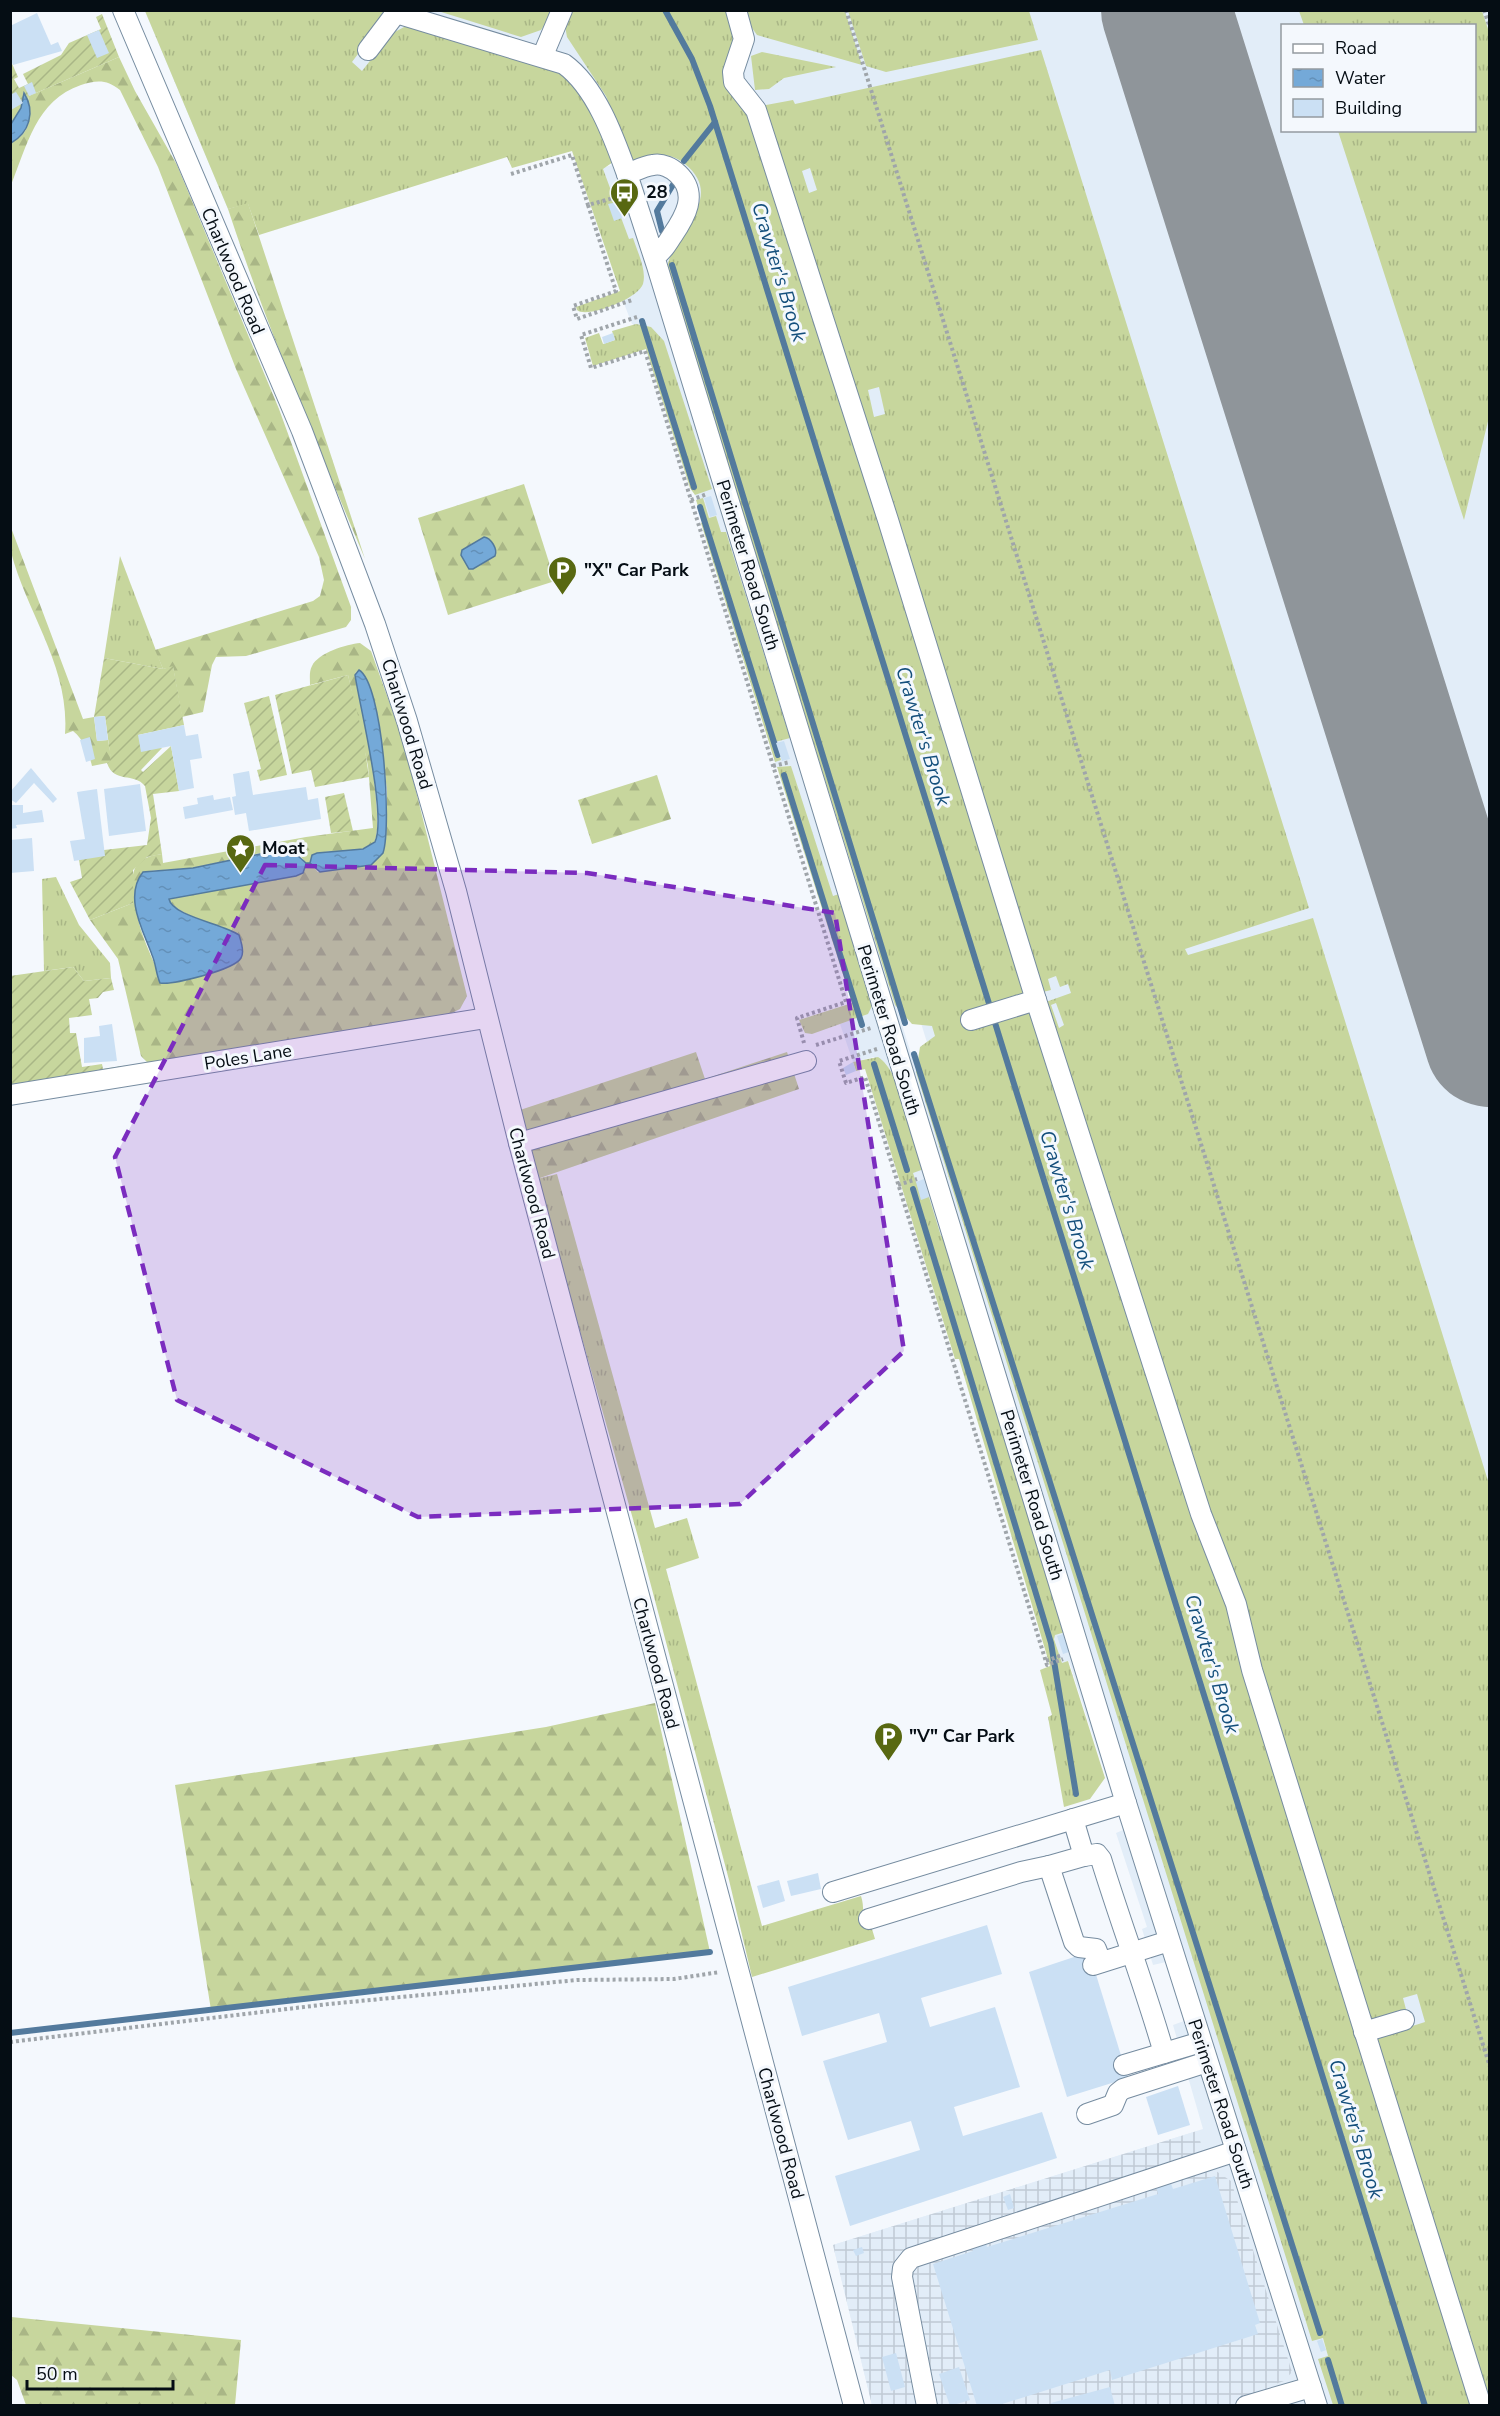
<svg xmlns="http://www.w3.org/2000/svg" width="1500" height="2416" font-family="'Nunito Sans',sans-serif">
	<style>
		.built { fill: #e2edf8; fill-rule: evenodd }
		.industrial { fill: url(#industrial-grid) }
		.grass { fill: url(#grass-tufts); fill-rule: evenodd }
		.forest { fill: url(#forest-firs); fill-rule: evenodd }
		.garden { fill: url(#garden-furrows) }
		.water { fill: url(#water-ripples); stroke: #537a9d; stroke-width: 1.5 }
		.lines { fill: none; stroke-linecap: round; stroke-linejoin: round }
		.stream { stroke: #537a9d; stroke-width: 6 }
		.taxiway { stroke: #8f959a; stroke-width: 52 }
		.runway { stroke: #8f959a; stroke-width: 130 }
		.building { fill: #cbe0f4 }
		.minor-casing { stroke: #768ca0; stroke-width: 22 }
		.path { stroke: #9fa5aa; stroke-width: 4; stroke-dasharray: 3 3; stroke-linecap: butt }
		.minor { stroke: #fff; stroke-width: 20 }
		.marked { fill: #7b2cbf; fill-opacity: 0.2; stroke: #7b2cbf; stroke-width: 4.5; stroke-dasharray: 12 8; stroke-linejoin: round }
		.labels { text-anchor: middle; dominant-baseline: central; stroke-width: 6; stroke-linejoin: round; paint-order: stroke }
		.poi-label { font-size: 18px; font-weight: bold; fill: #050d14; stroke: #f4f8fd; text-anchor: start }
		.street-label { font-size: 18px; fill: #050d14; stroke: #f4f8fd }
		.water-label { font-size: 20px; font-style: italic; fill: #144f7c; stroke: #f4f8fd }
	</style>
	<defs>
		<pattern id="industrial-grid" width="8" height="8" patternUnits="userSpaceOnUse" patternTransform="scale(1.5)"><rect width="8" height="8" fill="#e2edf8"/><path d="M0 4h8M4 0v8" fill="none" stroke="#c0cad4"/></pattern>
		<pattern id="grass-tufts" width="24" height="20" patternUnits="userSpaceOnUse" patternTransform="scale(1.5)"><rect width="24" height="20" fill="#c7d69d"/><path d="M3 7l-1-3M5 7V3M7 7l1-3M15 17l-1-3M17 17v-4M19 17l1-3" fill="none" stroke="#a9b686"/></pattern>
		<pattern id="forest-firs" width="22" height="20" patternUnits="userSpaceOnUse" patternTransform="scale(1.5)"><rect width="22" height="20" fill="#c7d69d"/><path d="M5 1l3.5 6h-7zM16 11l3.5 6h-7z" fill="#a9b686"/></pattern>
		<pattern id="garden-furrows" width="10" height="10" patternUnits="userSpaceOnUse" patternTransform="scale(1.5)"><rect width="10" height="10" fill="#c7d69d"/><path d="M-1 1l2-2M0 10L10 0M9 11l2-2" fill="none" stroke="#a9b686"/></pattern>
		<pattern id="water-ripples" width="26" height="14" patternUnits="userSpaceOnUse" patternTransform="scale(1.5)"><rect width="26" height="14" fill="#74a9d8"/><path d="M2 4q2-2 4 0t4 0M15 11q2-2 4 0t4 0" fill="none" stroke="#6390b8"/></pattern>
	</defs>
	<rect width="100%" height="100%" fill="#f4f8fd"/>
	<!-- built -->
	<path class="built" d="M145 11H1489V2405H1354L679 251 893 996 1263 2174 1323 2338 1342 2405H872L833 2245 1203 2129 1173 2025 1184 2021 1166 1962 1153 1965 1142 1929 1147 1927 1116 1833 1123 1830 1069 1661 1062 1664 874 1057 853 1062 840 1024 865 1015 791 766 777 767 775 762 695 495 700 493 649 330 632 324 623 301 602 168 612 165 545 113 228 209ZM1282 26H1474V130H1282Z"/>
	<!-- industrial -->
	<polygon class="industrial" points="1197,2131 1210,2172 1216,2171 1231,2181 1292,2372 1284,2381 1270,2386 1275,2405 872,2405 833,2245"/>
	<!-- grass -->
	<g class="grass">
		<path d="M145 11H390L352 62 362 71 391 34 406 26 561 71 591 104 613 162 603 169 629 239 633 238C637 251 647 270 643 284 638 299 586 319 577 310L576 307 620 291 572 151 512 168 507 157 259 235 248 204 228 209Z"/>
		<polygon points="438,11 554,11 541,30 521,37"/>
		<path d="M571 11H730L748 105 1027 987 1026 1009 1034 1012 1203 1547 1232 1620 1474 2405H1333L1318 2359 1328 2356 1323 2338 1312 2341 916 1072 920 1047 935 1036 932 1026 912 1024 895 1005 667 271C668 234 729 200 685 164 668 150 651 155 632 161L606 96 567 37 565 26Z"/>
		<polygon points="740,11 845,11 862,65 757,35"/>
		<polygon points="848,11 1029,11 1038,40 886,72 866,66"/>
		<polygon points="1299,11 1482,11 1490,35 1490,413 1464,520 1338,131 1474,130 1474,26 1304,25"/>
		<path d="M1041 50 1309 908 1185 949 1188 955 1313 918 1489 1484V2405L1372 2042 1378 2037 1425 2022 1417 1994 1403 1998 1407 2013 1370 2023 1043 1003 1071 993 1068 984 1060 987 1056 976 1048 979 1051 990 1039 993 761 106 793 100 795 104ZM810 168 817 190 809 193 802 171ZM879 387 885 414 874 417 868 390ZM1056 1003 1064 1025 1059 1028 1051 1005Z"/>
		<polygon points="762,52 836,67 784,78 769,89 755,90 751,56"/>
		<polygon points="636,324 651,327 664,341 712,489 695,495 690,488 646,349 593,366 585,338 599,333 603,344 615,340 612,331"/>
		<polygon points="703,498 709,518 716,516 721,532 726,532 790,738 775,742 781,760 775,762 701,523 703,522 696,500"/>
		<polygon points="120,556 163,669 104,658"/>
		<polygon points="791,766 833,896 839,894 873,1004 868,1014 812,1034 805,1033 799,1020 852,1003 777,767"/>
		<polygon points="56,877 79,925 110,963 111,978 84,981 73,967 44,971 42,879"/>
		<path d="M878 1057C901 1071 916 1142 924 1169L913 1173 916 1182 929 1197 941 1236 945 1235 1069 1631 1055 1635 1054 1639 1062 1663 1068 1661 1105 1778 1090 1799 1064 1807 1048 1717 1052 1715 1040 1670 1050 1666 959 1359H955L865 1069 856 1071 853 1062Z"/>
		<path d="M557 1174 655 1528 687 1518 699 1558 666 1569 762 1926 861 1896C865 1908 861 1914 866 1928L872 1929 875 1939 752 1977 729 1880 640 1544 537 1179Z"/>
	</g>
	<!-- forest -->
	<g class="forest">
		<path d="M119 57 135 91 177 165 279 409 351 607V620L346 627 246 656 216 657 212 665 203 712 182 717 173 667 163 669 155 650 313 601 320 596 324 580 319 557 236 369 158 167 120 90C107 79 96 80 81 85 36 100 27 146 11 185V143C37 128 24 119 29 96Z"/>
		<path d="M248 203 365 559C317 444 267 328 228 209Z"/>
		<polygon points="524,484 555,581 448,615 418,518"/>
		<path d="M10 525 83 719 94 717 97 741 108 740 112 762 92 766C89 753 84 740 73 731L65 734C70 667 27 614 11 552 9 544 11 533 10 525Z"/>
		<path d="M360 643 371 651 404 743 467 996 460 1009 438 1020 150 1065 141 1056 118 959 90 920 133 903C132 876 128 858 162 854L163 863 306 837 373 828 368 766 348 675 310 685C310 679 309 671 312 666 318 653 347 644 360 643ZM356 671 382 750 387 790 386 840 371 865 318 872 310 863 314 854C329 849 362 854 373 844 385 833 368 736 365 717 363 702 354 686 356 671ZM283 848C294 850 300 853 306 864L303 873 169 899C173 913 224 929 239 935 241 941 245 952 241 958 232 972 179 980 163 984 150 949 120 904 148 871L193 868Z"/>
		<polygon points="657,775 671,819 592,844 578,800"/>
		<polygon points="696,1052 705,1079 787,1052 799,1089 537,1179 520,1110"/>
		<polygon points="655,1703 710,1952 211,2010 175,1785 546,1727"/>
		<polygon points="11,2317 241,2340 235,2405 26,2405 17,2380 11,2375"/>
	</g>
	<!-- garden -->
	<g class="garden">
		<path d="M102 14 119 57 29 96C24 119 37 127 11 143L10 59 18 77 14 79 19 88 28 84 23 74 61 55 69 43 101 29 96 17Z"/>
		<path d="M104 658 163 669 173 666 184 725 138 735 162 748 141 770 143 772 171 746 179 791 153 794 162 854 147 857 133 870V903L90 920 70 882 82 878 79 860 104 850 147 845 151 818 145 786C134 772 114 784 107 763L111 761 105 716 94 717Z"/>
		<polygon points="348,675 363,736 369,777 315,787 311,770 292,774 275,695"/>
		<polygon points="269,696 287,775 260,781 257,770 261,769 244,703"/>
		<polygon points="344,793 353,831 331,833 325,797"/>
		<polygon points="73,967 84,981 111,978 114,990 103,992 98,998 89,999 92,1015 69,1018 70,1033 76,1033 82,1067 102,1064 103,1069 129,1065 11,1088 10,976"/>
	</g>
	<!-- water -->
	<g class="water">
		<path d="M24 93C36 112 29 133 11 143V124L21 108Z"/>
		<path d="M484 537C491 538 498 549 495 556L473 569H469L461 555 462 550Z"/>
		<path d="M359 670C383 684 392 826 383 853L371 865 320 872 310 863 306 864 303 873 296 876 169 899C172 916 224 924 239 935 241 941 245 952 241 958 234 970 173 985 160 983 156 974 156 964 152 955 144 932 123 897 143 872L193 868 289 848 306 863H310L312 855 317 853 363 849 375 842C387 815 360 708 355 675Z"/>
	</g>
	<g class="lines">
		<!-- stream -->
		<g class="stream">
			<polyline points="665,10 692,59 710,106 1425,2406"/>
			<polyline points="684,161 715,122"/>
			<polyline points="662,231 657,211 674,183"/>
			<polyline points="672,265 905,1023"/>
			<polyline points="642,321 694,487"/>
			<polyline points="700,507 778,755"/>
			<polyline points="784,775 862,1025"/>
			<polyline points="914,1054 1320,2333"/>
			<polyline points="874,1064 907,1170"/>
			<polyline points="913,1189 1051,1643 1076,1794"/>
			<polyline points="10,2033 710,1952"/>
			<polyline points="1328,2360 1342,2406"/>
		</g>
		<!-- taxiway -->
		<polyline class="taxiway" points="1194,10 1214,132 1256,299"/>
		<!-- runway -->
		<polyline class="runway" points="1166,10 1490,1042"/>
	</g>
	<!-- building -->
	<g class="building">
		<polygon points="37,13 51,45 58,42 62,51 13,65 10,59 10,26"/>
		<polygon points="99,30 109,53 97,58 87,35"/>
		<polygon points="32,82 36,93 29,96 24,86"/>
		<polygon points="16,92 23,103 11,110 10,95"/>
		<polygon points="618,202 622,218 614,221 608,204"/>
		<polygon points="613,333 615,340 604,344 602,337"/>
		<polygon points="711,496 717,515 710,517 704,498"/>
		<polygon points="105,716 108,740 97,741 94,717"/>
		<polygon points="184,725 186,736 198,734 202,758 190,760 194,788 179,791 171,746 141,752 138,735"/>
		<polygon points="90,737 95,759 86,762 80,740"/>
		<polygon points="784,741 790,759 782,761 776,743"/>
		<polygon points="31,768 57,799 53,803 34,783 16,803 10,799 10,792"/>
		<polygon points="249,771 253,795 306,787 308,800 318,798 321,819 249,831 246,813 235,815 232,797 236,796 233,774"/>
		<polygon points="140,784 146,831 109,836 104,789"/>
		<polygon points="97,789 105,856 74,861 70,841 85,839 77,792"/>
		<polygon points="213,795 214,800 230,797 233,810 185,819 183,807 198,804 197,798"/>
		<polygon points="10,805 23,805 23,813 42,810 44,822 16,825 17,828 10,829"/>
		<polygon points="32,838 34,871 10,873 10,840"/>
		<polygon points="112,1024 117,1061 84,1063 84,1038 100,1036 99,1026"/>
		<polygon points="853,1062 856,1071 846,1075 843,1068"/>
		<polygon points="924,1179 929,1197 921,1200 916,1182"/>
		<polygon points="1063,1634 1069,1652 1063,1654 1057,1636"/>
		<polygon points="818,1873 821,1889 791,1896 787,1881"/>
		<polygon points="779,1880 785,1901 763,1908 757,1886"/>
		<polygon points="987,1925 1002,1974 921,1998 930,2027 995,2007 1020,2087 954,2107 963,2136 1042,2112 1057,2158 850,2226 835,2176 920,2150 911,2121 848,2140 823,2061 887,2042 879,2013 802,2036 788,1987"/>
		<polygon points="1089,1952 1128,2078 1067,2097 1029,1972"/>
		<polygon points="1178,2086 1190,2125 1158,2135 1146,2097"/>
		<polygon points="1215,2176 1260,2323 1255,2325 1258,2334 1112,2380 1110,2370 996,2406 977,2406 933,2264 973,2251 970,2241 984,2237 987,2247 1158,2194 1155,2182 1169,2178 1173,2189"/>
		<polygon points="1010,2194 1014,2208 1008,2210 1003,2197"/>
		<polygon points="862,2247 864,2253 856,2256 853,2250"/>
		<polygon points="1322,2339 1326,2350 1321,2352 1317,2341"/>
		<polygon points="896,2353 905,2387 891,2391 882,2357"/>
		<polygon points="959,2367 970,2400 950,2406 939,2374"/>
		<polygon points="1110,2387 1115,2406 1052,2406 1051,2403"/>
	</g>
	<g class="lines">
		<defs>
			<g id="minor">
				<polyline points="123,10 302,431 375,624 407,721 456,891 519,1143 854,2406"/>
				<path d="M397 10 396 13 564 64C596 87 614 138 627 174"/>
				<polyline points="736,10 744,39 733,72 734,82 756,110 888,520 1036,1000 1201,1514 1236,1604 1252,1670 1481,2406"/>
				<polyline points="368,50 396,13"/>
				<polyline points="543,55 562,10"/>
				<path d="M654 257C662 252 667 244 672 236 685 217 699 194 678 174 672 168 662 163 653 165 644 166 635 171 627 174L654 257 657 266 1126 1803 1317 2406"/>
				<polyline points="971,1020 1036,1000"/>
				<polyline points="10,1095 486,1018"/>
				<polyline points="519,1143 806,1061"/>
				<path d="M1073 1819 1084 1856 1097 1854 1101 1859C1121 1924 1145 1987 1164 2053"/>
				<polyline points="1084,1856 1049,1866 1074,1942 1079,1947 1096,1949 1101,1962"/>
				<polyline points="833,1892 1126,1803"/>
				<polyline points="869,1919 1021,1872 1049,1866"/>
				<polyline points="1093,1965 1169,1941"/>
				<polyline points="1364,2032 1404,2020"/>
				<polyline points="1124,2065 1201,2042"/>
				<polyline points="1087,2114 1113,2105 1118,2093 1123,2089 1207,2062"/>
				<polyline points="927,2406 902,2277 903,2268 911,2258 1236,2151"/>
				<polyline points="1246,2406 1311,2387"/>
			</g>
		</defs>
		<!-- minor casing -->
		<use href="#minor" class="minor-casing"/>
		<!-- path -->
		<g class="path">
			<polyline points="846,10 1490,2067"/>
			<polyline points="1484,10 1490,28"/>
			<polyline points="511,174 572,155 588,205"/>
			<polyline points="617,197 588,205 616,291 573,306 577,319 632,300"/>
			<polyline points="637,317 581,335 591,368 645,351 846,1002 797,1018 804,1043"/>
			<polyline points="691,500 707,494"/>
			<polyline points="773,766 790,762"/>
			<polyline points="816,1045 871,1028"/>
			<polyline points="877,1049 839,1061 846,1083 865,1077 1047,1665 1063,1659"/>
			<polyline points="898,1185 917,1179"/>
			<polyline points="1046,1661 1062,1655"/>
			<polyline points="10,2042 329,2004 577,1980 674,1979 720,1972"/>
		</g>
		<!-- minor -->
		<use href="#minor" class="minor"/>
	</g>
	<!-- marked area -->
	<path class="marked" d="M265 865 587 873 835 913 904 1351 740 1504 418 1517 177 1400 115 1157Z"/>
	<!-- icons -->
	<defs>
		<symbol id="bus-pin" viewBox="-11 -11 22 30"><path d="M0 17L-7.5 6A9.5 9.5 0 1 1 7.5 6Z" fill="#586811" stroke="#f4f8fd"/><path d="M-5-6H5V4H4V6H2V4H-2V6H-4V4H-5ZM-3.5-4V0h7V-4ZM-3.5 1.2v1.5H-2V1.2ZM2 1.2v1.5H3.5V1.2Z" fill="#fff"/></symbol>
		<symbol id="parking-pin" viewBox="-11 -11 22 30"><path d="M0 17L-7.5 6A9.5 9.5 0 1 1 7.5 6Z" fill="#586811" stroke="#f4f8fd"/><path d="M-3.5-5.5H1a3.5 3.5 0 0 1 0 7H-1V5.5H-3.5ZM-1-3.4V-.6H.8a1.4 1.4 0 0 0 0-2.8Z" fill="#fff"/></symbol>
		<symbol id="sight-pin" viewBox="-11 -11 22 30"><path d="M0 17L-7.5 6A9.5 9.5 0 1 1 7.5 6Z" fill="#586811" stroke="#f4f8fd"/><path d="M0-6L1.8-2.2L6-1.7L2.9 1.2L3.7 5.4L0 3.3L-3.7 5.4L-2.9 1.2L-6-1.7L-1.8-2.2Z" fill="#fff"/></symbol>
	</defs>
	<g fill-rule="evenodd">
		<use href="#bus-pin" x="608" y="176" width="33" height="45"/>
		<use href="#parking-pin" x="546" y="554" width="33" height="45"/>
		<use href="#sight-pin" x="224" y="832" width="33" height="45"/>
		<use href="#parking-pin" x="872" y="1720" width="33" height="45"/>
	</g>
	<g class="labels">
		<!-- poi labels -->
		<g class="poi-label">
			<text x="646" y="192">28</text>
			<text x="584" y="570">"X" Car Park</text>
			<text x="262" y="848">Moat</text>
			<text x="909" y="1736">"V" Car Park</text>
		</g>
		<!-- street labels -->
		<g class="street-label">
			<text transform="translate(233 271) rotate(67)">Charlwood Road</text>
			<text transform="translate(748 565) rotate(73)">Perimeter Road South</text>
			<text transform="translate(407 724) rotate(73)">Charlwood Road</text>
			<text transform="translate(889 1030) rotate(73)">Perimeter Road South</text>
			<text transform="translate(248 1057) rotate(-9)">Poles Lane</text>
			<text transform="translate(532 1193) rotate(75)">Charlwood Road</text>
			<text transform="translate(1032 1495) rotate(73)">Perimeter Road South</text>
			<text transform="translate(656 1663) rotate(75)">Charlwood Road</text>
			<text transform="translate(1221 2104) rotate(72)">Perimeter Road South</text>
			<text transform="translate(781 2133) rotate(75)">Charlwood Road</text>
		</g>
		<!-- water labels -->
		<g class="water-label">
			<text transform="translate(779 272) rotate(73)">Crawter's Brook</text>
			<text transform="translate(923 736) rotate(73)">Crawter's Brook</text>
			<text transform="translate(1067 1200) rotate(73)">Crawter's Brook</text>
			<text transform="translate(1212 1664) rotate(73)">Crawter's Brook</text>
			<text transform="translate(1356 2129) rotate(73)">Crawter's Brook</text>
		</g>
	</g>
	<!-- border -->
	<rect width="1500" height="2416" fill="none" stroke="#050d14" stroke-width="24"/>
	<!-- legend -->
	<rect x="1281" y="24" width="195" height="108" fill="#f4f8fd" stroke="#949aa0" stroke-width="1.5"/>
	<rect x="1293" y="44" width="30" height="9" fill="#ffffff" stroke="#949aa0" stroke-width="1.5"/>
	<text x="1335" y="54" font-size="18" fill="#050d14">Road</text>
	<rect x="1293" y="69" width="30" height="18" fill="url(#water-ripples)" stroke="#949aa0" stroke-width="1.5"/>
	<text x="1335" y="84" font-size="18" fill="#050d14">Water</text>
	<rect x="1293" y="99" width="30" height="18" fill="#cbe0f4" stroke="#949aa0" stroke-width="1.5"/>
	<text x="1335" y="114" font-size="18" fill="#050d14">Building</text>
	<!-- scale -->
	<path d="M27 2380v9h146v-9" fill="none" stroke="#050d14" stroke-width="3"/>
	<text x="36" y="2380" font-size="18" fill="#050d14" stroke="#f4f8fd" stroke-width="4.5" paint-order="stroke">50 m</text>
</svg>
